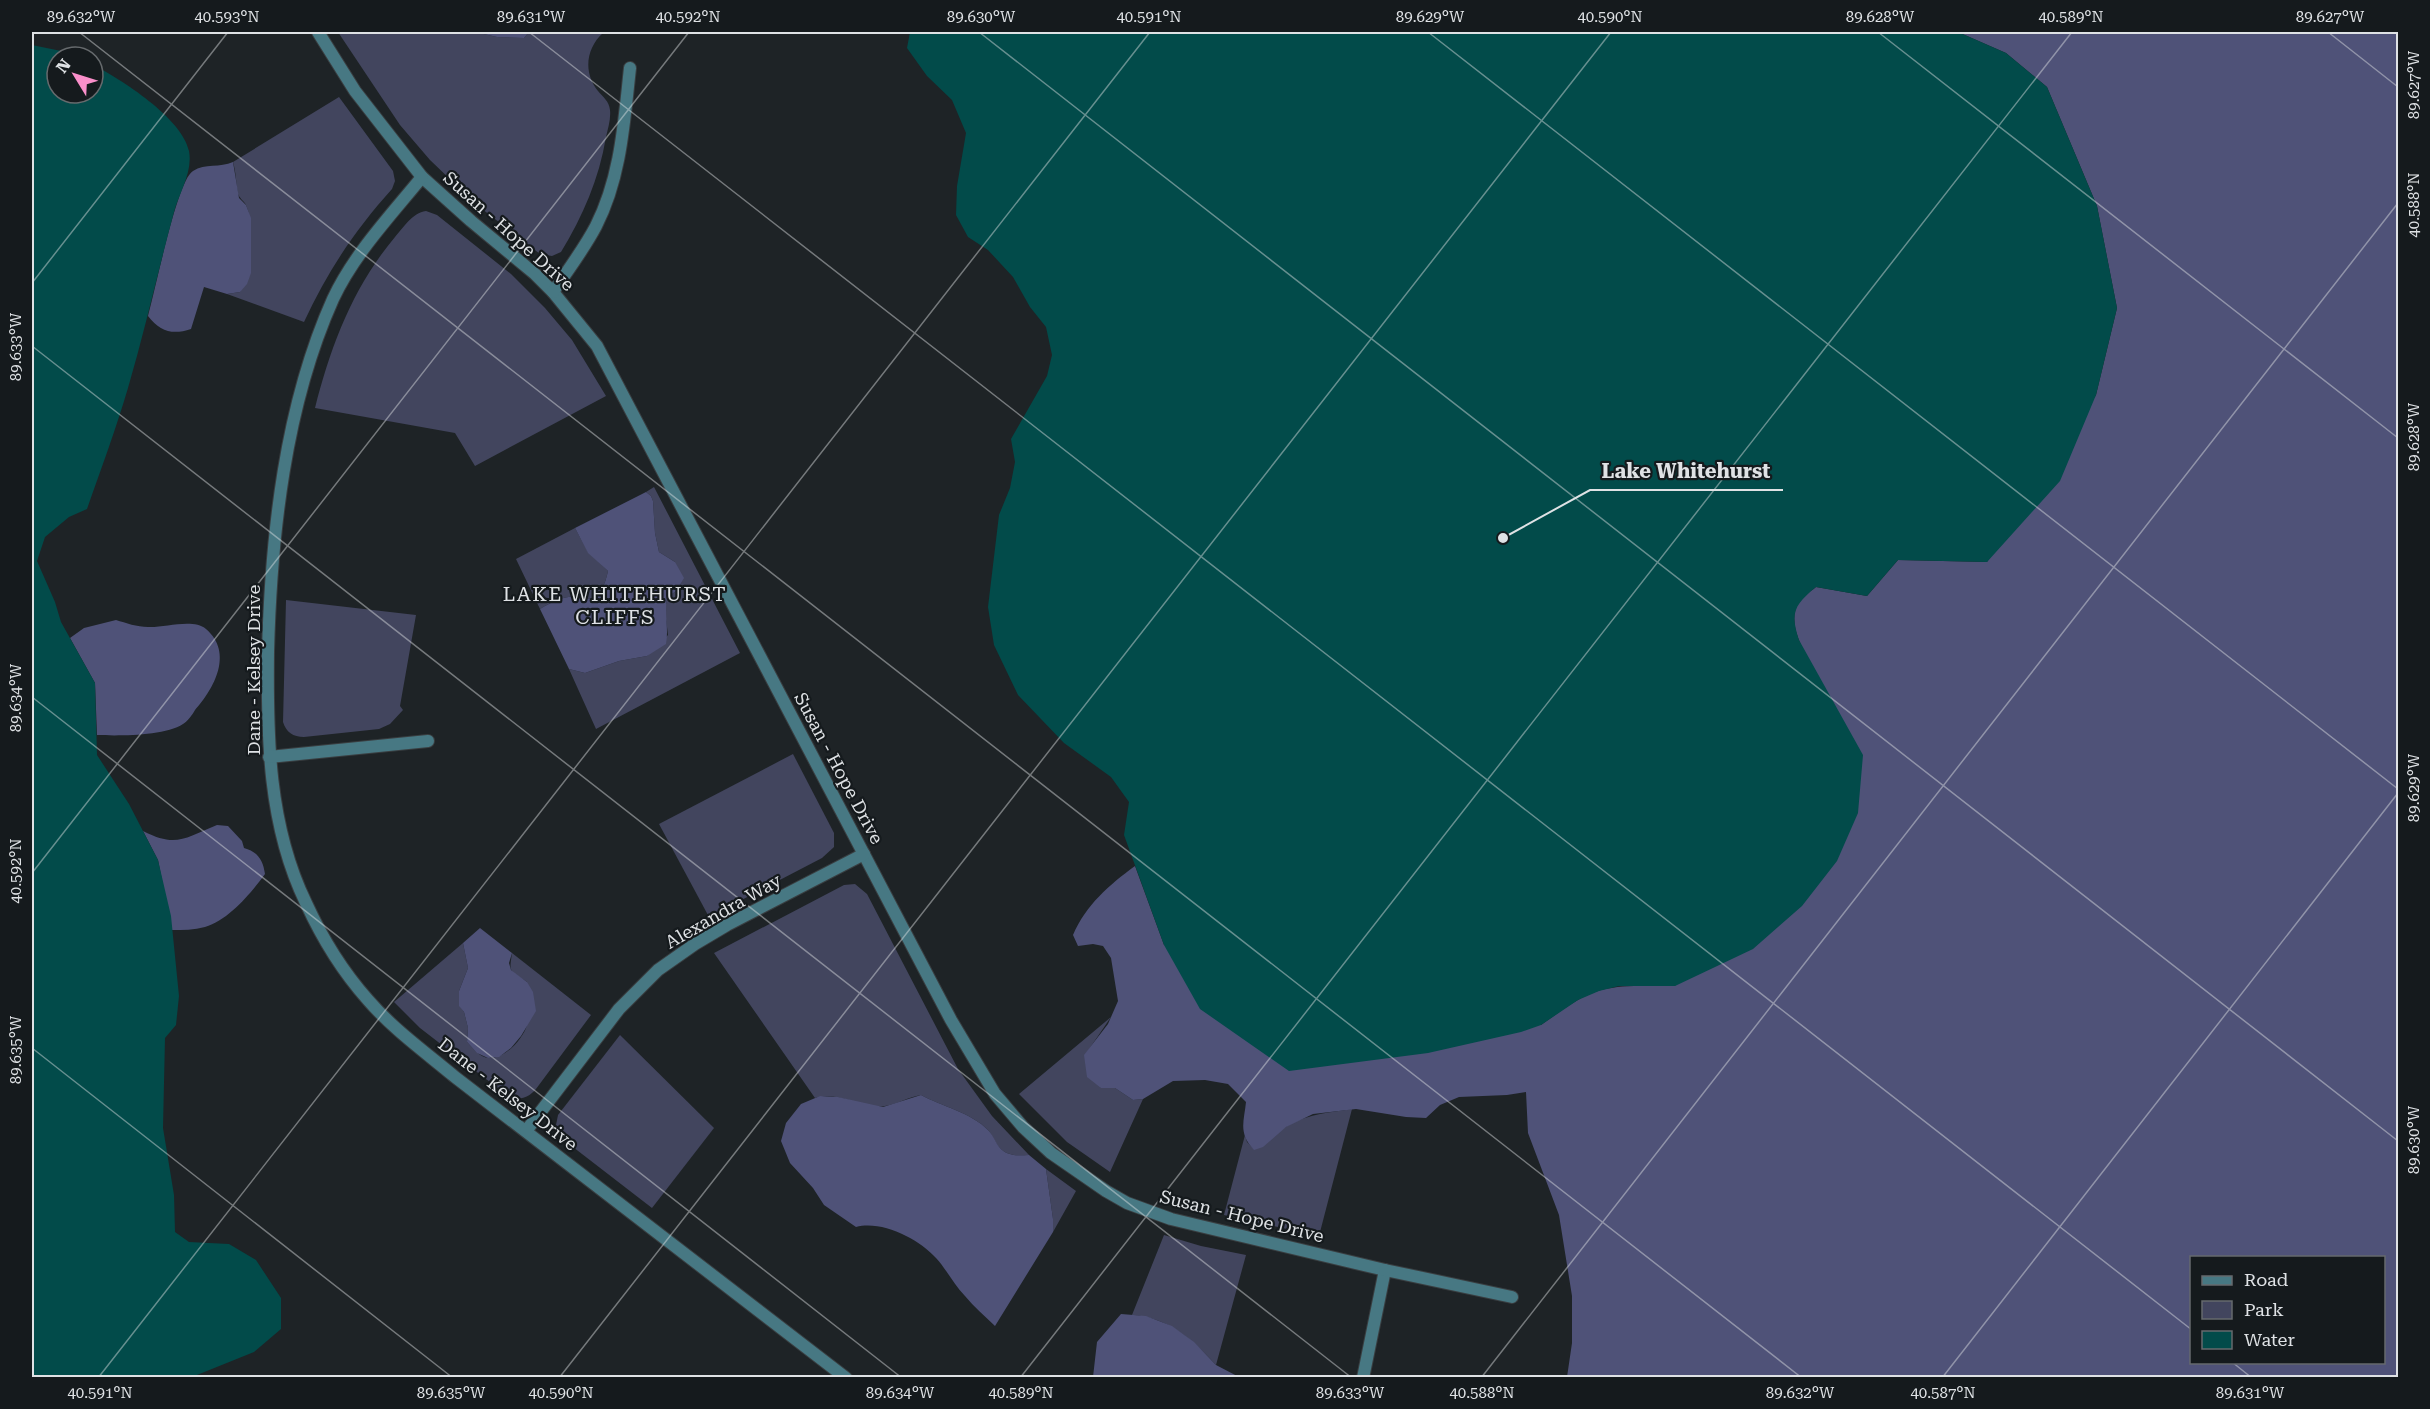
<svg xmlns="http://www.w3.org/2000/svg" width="2430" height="1409" font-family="'Roboto Serif',serif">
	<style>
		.green { fill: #42455e }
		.forest { fill: #4f5278; fill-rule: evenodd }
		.water { fill: #024b4a }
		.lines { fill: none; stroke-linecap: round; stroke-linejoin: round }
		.minor-casing { stroke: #393e41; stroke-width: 14 }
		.minor { stroke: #477883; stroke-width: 12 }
		.ticks { fill: none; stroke: #dfe2e5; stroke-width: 1.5; stroke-opacity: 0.45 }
		.labels { text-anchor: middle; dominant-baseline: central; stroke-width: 4.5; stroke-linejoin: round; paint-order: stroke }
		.street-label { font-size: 18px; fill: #dfe2e5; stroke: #151a1d }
		.neighbourhood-label { font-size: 20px; letter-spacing: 1.5px; fill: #dfe2e5; stroke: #151a1d }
		.leader { fill: none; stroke: #dfe2e5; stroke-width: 2 }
		.callout-dot { fill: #dfe2e5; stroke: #151a1d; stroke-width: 2 }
		.callout-label { font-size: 20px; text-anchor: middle; font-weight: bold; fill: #dfe2e5; stroke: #151a1d; stroke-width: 4.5; stroke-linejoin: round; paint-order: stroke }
		.neatline { fill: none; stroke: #dfe2e5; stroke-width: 2 }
		.ticks-label { font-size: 15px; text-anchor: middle; fill: #dfe2e5 }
	</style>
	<rect width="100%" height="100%" fill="#1e2326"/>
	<!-- green -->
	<g class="green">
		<path d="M338 32H475L497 37 524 38 529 32H602L603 33C586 48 583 73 598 91 603 97 609 101 610 110 611 119 608 128 606 137 599 179 583 216 561 252L552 256 540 254 477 205 430 160 400 125Z"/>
		<path d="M339 97 393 171 395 181 392 189C355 230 327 272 304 322L227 294 240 292C247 268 257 230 246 205 244 201 240 199 238 194 236 183 236 172 233 162Z"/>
		<path d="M426 211 437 215 511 274 545 308 572 340 606 396 475 466 455 433 315 408C331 345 353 287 395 237 404 227 412 213 426 211Z"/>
		<polygon points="654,487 740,653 596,729 569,669 585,673 619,661 647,656 668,635 665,611 667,598 676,591 675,562 659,552 655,533 653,501 651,496 646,492"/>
		<path d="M575 528 588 552 608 571C605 584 602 594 589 599 570 593 557 599 540 609L516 559Z"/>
		<path d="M286 600 416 615 400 706 403 710 390 724 379 729 304 737C293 737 286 732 283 722Z"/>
		<polygon points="793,754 834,833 834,847 822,858 709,917 659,824"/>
		<path d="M855 884 867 894 958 1069 992 1116 1029 1155C1023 1155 1015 1156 1010 1154 996 1150 996 1139 988 1130 972 1113 941 1106 921 1095 909 1097 897 1104 885 1106 864 1110 837 1090 815 1098L714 953 844 885Z"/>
		<path d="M463 943 468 968 459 991V1005L464 1012 468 1028 467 1042C473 1048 480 1058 489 1058 505 1059 523 1039 527 1025 531 1014 527 995 527 982 509 969 509 974 512 953L591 1015 536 1089C528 1098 520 1101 508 1096L420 1028 394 1002Z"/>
		<polygon points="1111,1017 1085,1055 1101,1088 1115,1088 1133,1100 1143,1099 1110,1172 1067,1142 1019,1094"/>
		<polygon points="620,1035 714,1128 652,1208 560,1137 556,1125 558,1115"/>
		<path d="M1352 1109 1319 1236 1224 1215 1245 1135 1247 1142 1254 1149C1267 1146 1273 1135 1284 1128 1305 1114 1328 1113 1352 1109Z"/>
		<polygon points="1046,1169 1076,1191 1053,1232 1053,1219"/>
		<path d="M1164 1235 1201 1246 1246 1255 1216 1365C1193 1340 1168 1317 1132 1315Z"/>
	</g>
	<!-- forest -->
	<g class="forest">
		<polygon points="475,32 529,32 524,38 497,37"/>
		<path d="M1958 32H2398V1377H1567L1572 1343V1296L1559 1215 1528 1133 1526 1092 1507 1095 1459 1097 1440 1105 1426 1118 1406 1117 1356 1109 1313 1114 1286 1127 1263 1147 1254 1150C1238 1133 1244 1122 1246 1102L1228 1084 1205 1080 1173 1081 1143 1099 1133 1100 1115 1088H1101L1087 1077 1084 1055 1108 1024 1118 1001 1111 958 1103 946 1093 944 1078 946 1073 935C1086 905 1109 885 1135 866L1164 945 1541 1025C1560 1012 1579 996 1601 990 1625 984 1651 986 1675 986L1812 667C1803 648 1787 625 1798 603 1801 597 1810 592 1816 587L1867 596 1898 560 1987 562 2096 395 2117 308 2097 206 2047 87 2006 53ZM2192 1258H2384V1362H2192Z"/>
		<path d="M233 162 239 198 246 205 251 218V273L247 284 240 292 227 294 204 287 191 329C173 335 160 332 148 316 155 292 177 180 193 171 205 163 220 168 233 162Z"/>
		<path d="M646 492 651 496 653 501 655 533 659 552 675 562 684 578 676 591 667 598C664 614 669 628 666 644L647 656 619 661 585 673 569 669 540 609C557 599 570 593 589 599 602 594 605 584 608 571L588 553 575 528Z"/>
		<path d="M116 620C126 623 137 627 148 627 164 628 193 618 206 629 234 653 214 689 195 710 192 715 188 721 183 724 165 736 118 736 97 735L95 683 70 638 84 628Z"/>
		<path d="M217 825 228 826 242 841 244 848C258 852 263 860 265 874 251 893 229 920 205 927 194 930 183 930 172 930L158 860 143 831C176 848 185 838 217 825Z"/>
		<polygon points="480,928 512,953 509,963 511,970 527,982 533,992 536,1011 521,1036 511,1048 499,1057 488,1058 477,1053 467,1042 468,1028 464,1012 459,1006 459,991 468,968 463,943"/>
		<path d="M921 1095C941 1106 972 1113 988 1130 997 1139 996 1150 1010 1154 1015 1156 1023 1155 1029 1155L1046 1169 1053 1219V1232L995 1326C985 1316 974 1307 965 1296 954 1285 947 1270 936 1258 919 1239 882 1220 856 1227L824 1205 813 1188 790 1163 781 1141 786 1123 801 1104 820 1096 838 1097 883 1107Z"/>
		<polygon points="1121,1314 1146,1316 1172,1326 1194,1342 1216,1365 1239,1377 1093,1377 1097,1342"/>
	</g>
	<!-- water -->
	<g class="water">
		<path d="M910 32H1958L2006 53 2047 87 2097 206 2117 308 2096 395 2060 481 1987 562 1898 560 1867 596 1816 587C1794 605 1790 613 1799 640L1863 755 1858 813 1837 861 1802 906 1753 949 1675 986H1619L1599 991 1578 1000 1541 1025 1521 1032 1428 1053 1289 1071 1200 1009 1164 945 1124 835 1129 802 1111 777 1064 743 1018 695 994 645 988 607 999 515 1010 488 1015 462 1011 439 1047 376 1052 355 1046 327 1030 307 1013 277 988 250 968 237 956 215 957 186 966 133 952 100 927 76 907 48Z"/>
		<path d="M32 45 66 52 77 57H57V93H93V65C121 79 182 118 189 151 193 172 179 193 174 212 158 271 145 330 128 388 116 429 101 469 87 509L69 517 45 537 37 561 55 602 61 622 95 683 97 755 129 804 158 860 171 916 179 996 176 1025 165 1038 163 1128 174 1195 175 1232 189 1242 229 1244 256 1260 281 1298V1329L254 1352 192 1377H32Z"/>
	</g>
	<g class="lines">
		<defs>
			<g id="minor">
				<polyline points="318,32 355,91 422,177 471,221 535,274 553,292 597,346 951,1020 995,1094 1023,1127 1051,1153 1106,1191 1127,1203 1171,1219 1385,1270 1363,1378"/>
				<path d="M422 177C391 215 354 254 333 299 285 406 271 535 268 652 267 737 268 825 306 903 322 938 343 972 368 1000 393 1029 425 1052 455 1077L846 1378"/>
				<path d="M553 292C568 270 584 249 596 226 621 177 624 122 630 68"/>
				<polyline points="269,757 428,741"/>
				<polyline points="526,1131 619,1009 658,970 695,944 727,925 864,854"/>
				<polyline points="1385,1270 1512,1297"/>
			</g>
		</defs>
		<!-- minor casing -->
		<use href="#minor" class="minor-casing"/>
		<!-- minor -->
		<use href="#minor" class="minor"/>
	</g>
	<!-- ticks -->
	<path class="ticks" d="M79 32 1802 1378M529 32 2192 1330M979 32 2398 1141M1428 32 2398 789M1878 32 2398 438M2328 32 2398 87M32 283 228 32M32 346 1352 1378M32 697 902 1378M32 873 689 32M32 1048 453 1378M2232 1362 2252 1378M98 1378 1150 32M559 1378 1611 32M1020 1378 2072 32M1481 1378 2398 203M1942 1378 2398 793"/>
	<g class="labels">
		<!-- street labels -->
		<g class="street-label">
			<text transform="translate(509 231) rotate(42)">Susan - Hope Drive</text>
			<text transform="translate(253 670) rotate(-90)">Dane - Kelsey Drive</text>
			<text transform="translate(839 768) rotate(62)">Susan - Hope Drive</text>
			<text transform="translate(723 911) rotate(-30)">Alexandra Way</text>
			<text transform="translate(508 1094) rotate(38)">Dane - Kelsey Drive</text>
			<text transform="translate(1242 1216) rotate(14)">Susan - Hope Drive</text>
		</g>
		<!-- neighbourhood labels -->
		<g class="neighbourhood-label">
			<text x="615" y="594">LAKE WHITEHURST<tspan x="615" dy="23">CLIFFS</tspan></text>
		</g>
	</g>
	<!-- callouts -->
	<path class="leader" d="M1503 538L1590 490H1783"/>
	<circle class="callout-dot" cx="1503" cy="538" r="6"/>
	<g class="callout-label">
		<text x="1686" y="478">Lake Whitehurst</text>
	</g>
	<!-- border -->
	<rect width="2430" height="1409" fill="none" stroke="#151a1d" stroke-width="66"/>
	<!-- legend -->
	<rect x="2190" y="1256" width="195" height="108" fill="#151a1d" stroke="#666a6d" stroke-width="1.5"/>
	<rect x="2202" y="1276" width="30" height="9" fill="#477883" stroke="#666a6d" stroke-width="1.5"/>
	<text x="2244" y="1286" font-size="18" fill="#dfe2e5">Road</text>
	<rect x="2202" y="1301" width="30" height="18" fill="#42455e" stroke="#666a6d" stroke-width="1.5"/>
	<text x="2244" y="1316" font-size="18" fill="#dfe2e5">Park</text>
	<rect x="2202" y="1331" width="30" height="18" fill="#024b4a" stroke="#666a6d" stroke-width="1.5"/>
	<text x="2244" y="1346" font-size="18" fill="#dfe2e5">Water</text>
	<!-- north arrow -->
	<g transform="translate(75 75) rotate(308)"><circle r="28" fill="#151a1d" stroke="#666a6d" stroke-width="1.5"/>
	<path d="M0-4.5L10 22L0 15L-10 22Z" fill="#f98fca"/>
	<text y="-9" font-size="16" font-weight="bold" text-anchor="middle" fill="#dfe2e5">N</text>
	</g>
	<rect x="33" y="33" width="2364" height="1343" class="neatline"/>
	<g class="ticks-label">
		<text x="81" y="22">89.632°W</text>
		<text x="227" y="22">40.593°N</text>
		<text x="531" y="22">89.631°W</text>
		<text x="688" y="22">40.592°N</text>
		<text x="981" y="22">89.630°W</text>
		<text x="1149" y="22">40.591°N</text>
		<text x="1430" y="22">89.629°W</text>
		<text x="1610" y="22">40.590°N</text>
		<text x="1880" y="22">89.628°W</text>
		<text x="2071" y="22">40.589°N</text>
		<text x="2330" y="22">89.627°W</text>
		<text transform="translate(2414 85) rotate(-90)" y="5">89.627°W</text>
		<text transform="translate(2414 205) rotate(-90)" y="5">40.588°N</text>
		<text transform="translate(16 347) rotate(-90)" y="5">89.633°W</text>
		<text transform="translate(2414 437) rotate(-90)" y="5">89.628°W</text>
		<text transform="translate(16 698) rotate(-90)" y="5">89.634°W</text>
		<text transform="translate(2414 788) rotate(-90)" y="5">89.629°W</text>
		<text transform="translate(16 871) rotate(-90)" y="5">40.592°N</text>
		<text transform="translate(16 1050) rotate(-90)" y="5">89.635°W</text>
		<text transform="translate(2414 1140) rotate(-90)" y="5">89.630°W</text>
		<text x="100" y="1398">40.591°N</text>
		<text x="451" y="1398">89.635°W</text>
		<text x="561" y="1398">40.590°N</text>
		<text x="900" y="1398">89.634°W</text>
		<text x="1021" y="1398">40.589°N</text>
		<text x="1350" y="1398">89.633°W</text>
		<text x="1482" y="1398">40.588°N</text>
		<text x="1800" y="1398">89.632°W</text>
		<text x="1943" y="1398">40.587°N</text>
		<text x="2250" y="1398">89.631°W</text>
	</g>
</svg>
